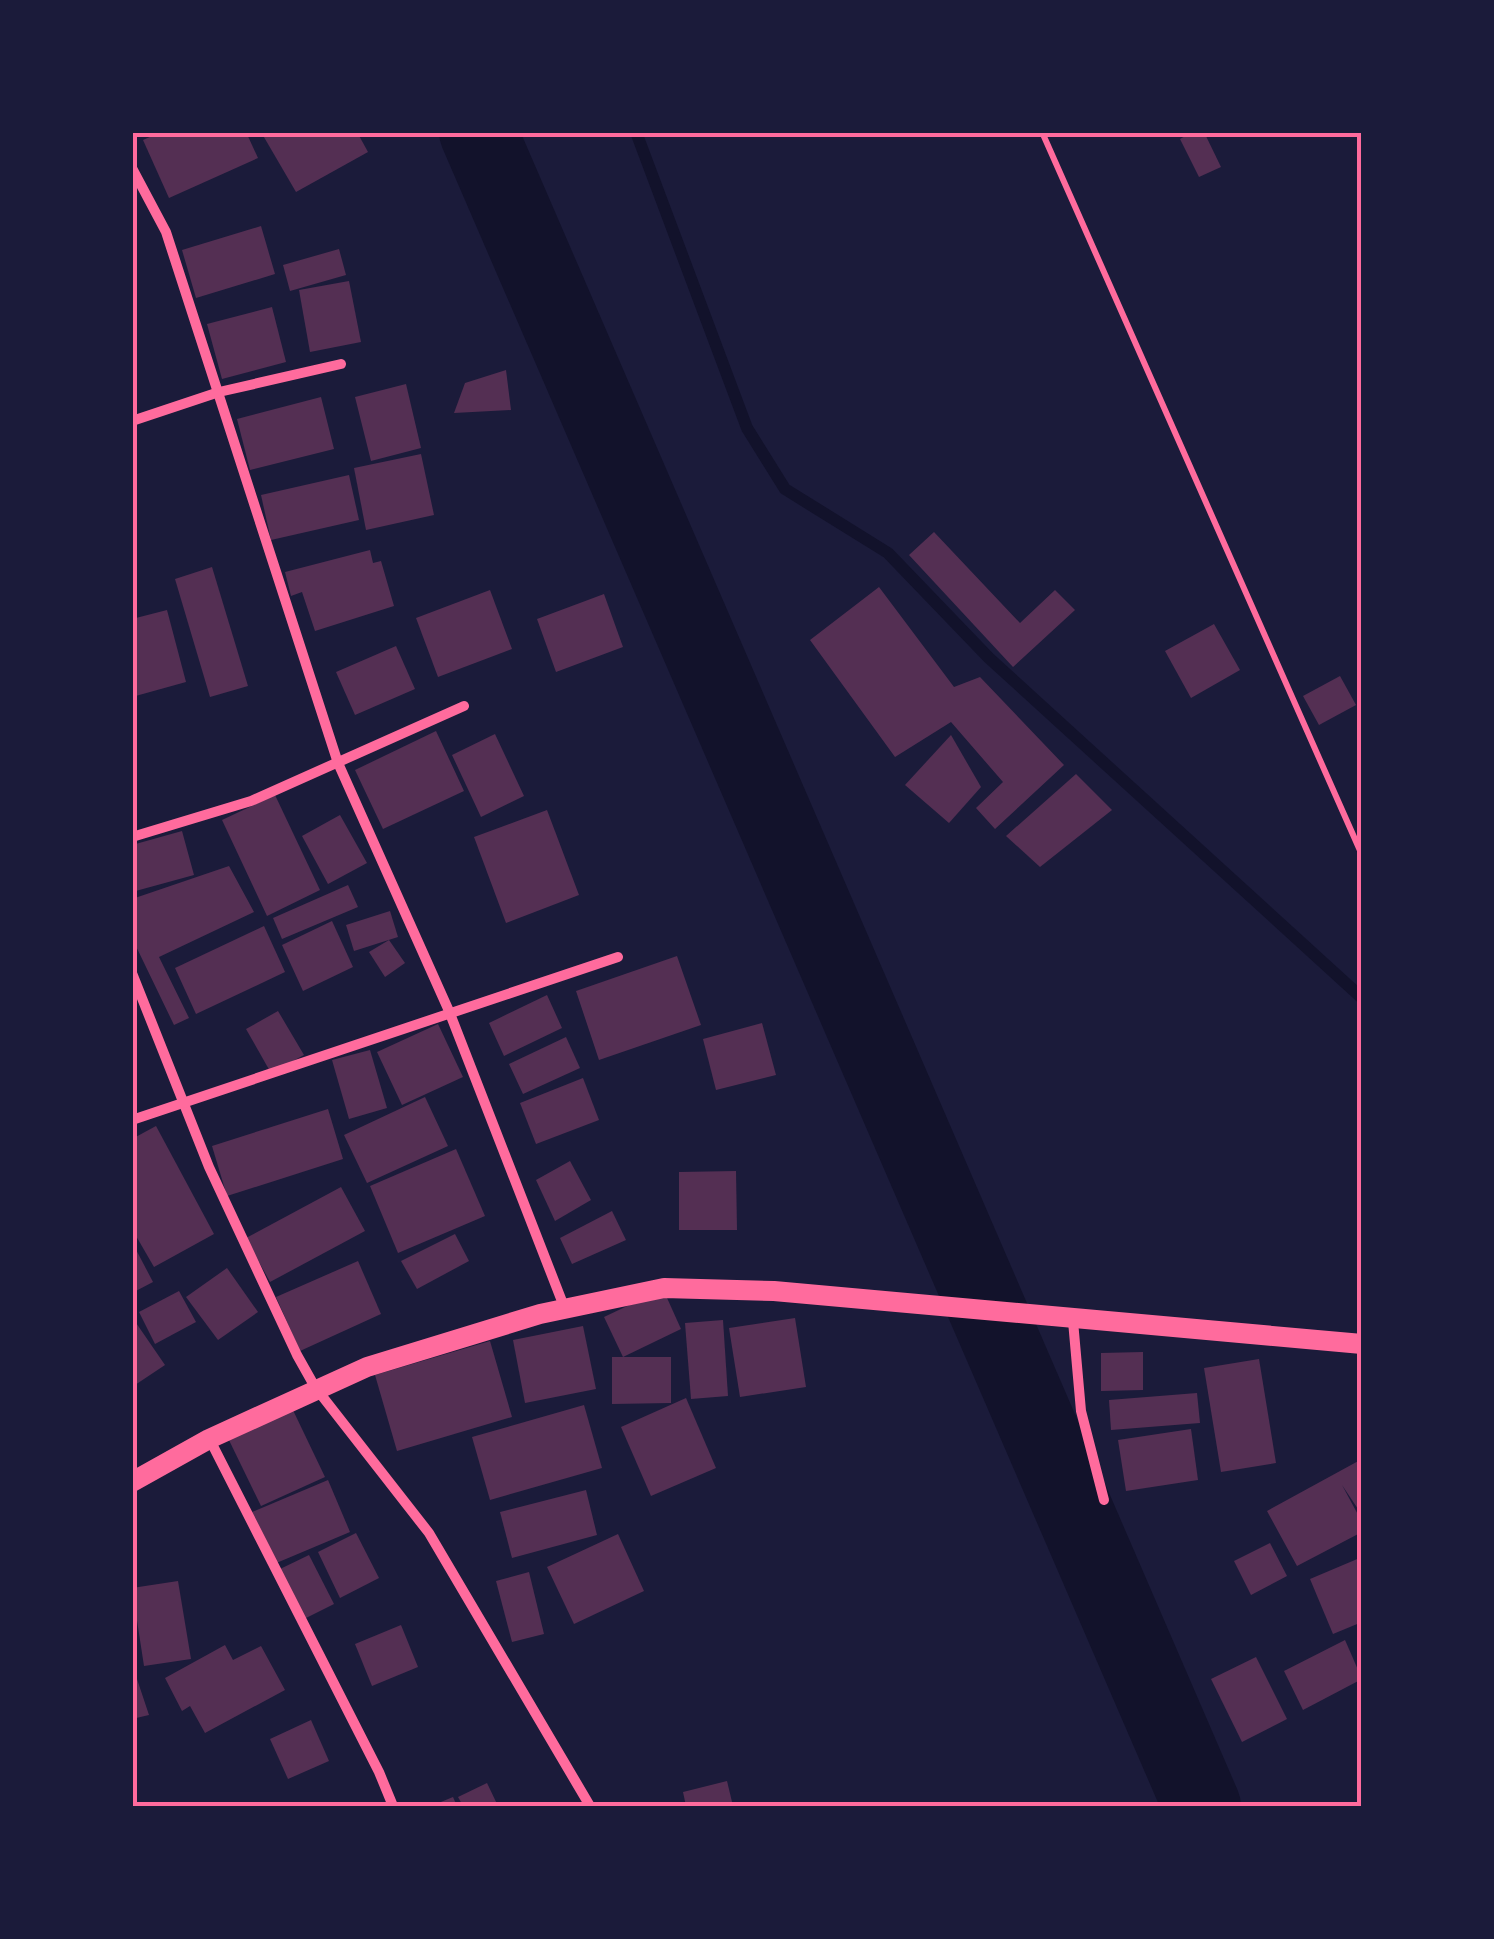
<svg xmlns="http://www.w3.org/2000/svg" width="1494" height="1939" font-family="'Open Sans',sans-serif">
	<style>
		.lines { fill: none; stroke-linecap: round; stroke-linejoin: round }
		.stream { stroke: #12122b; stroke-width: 12 }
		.river { stroke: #12122b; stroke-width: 78 }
		.building { fill: #542f53 }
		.path { stroke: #ff6b9d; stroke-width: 6 }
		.minor { stroke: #ff6b9d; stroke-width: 10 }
		.secondary { stroke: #ff6b9d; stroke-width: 20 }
		.neatline { fill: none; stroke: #ff6b9d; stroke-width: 4 }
	</style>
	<rect width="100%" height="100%" fill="#1b1b3a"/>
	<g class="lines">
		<!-- stream -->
		<polyline class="stream" points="636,132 747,428 785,489 888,553 989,658 1362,998"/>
		<!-- river -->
		<polyline class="river" points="478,132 1202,1806"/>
	</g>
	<!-- building -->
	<g class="building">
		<polygon points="161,132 246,132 258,158 169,198 143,140"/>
		<polygon points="261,132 357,132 368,152 296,192"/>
		<polygon points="1192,132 1204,132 1221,167 1199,177 1180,139"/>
		<polygon points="261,226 275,274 196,298 182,250"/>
		<polygon points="339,249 346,275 290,291 283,265"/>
		<polygon points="349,281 361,342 310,352 299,290"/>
		<polygon points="272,307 286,362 222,379 207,324"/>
		<polygon points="506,370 511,410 454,413 465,383"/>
		<polygon points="406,384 421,448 371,461 355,397"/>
		<polygon points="321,397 334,449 250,470 237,419"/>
		<polygon points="421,454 434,515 366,530 354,468"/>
		<polygon points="349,475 359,520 271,540 261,495"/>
		<polygon points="934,532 1020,623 1055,590 1075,610 1013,667 909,555"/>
		<polygon points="370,550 373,563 381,561 394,606 315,631 302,592 291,596 285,572"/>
		<polygon points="212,567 248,686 210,697 175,579"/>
		<polygon points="879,587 954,687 980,677 1064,765 995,829 976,808 1003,782 951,722 895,757 810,640"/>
		<polygon points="490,590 512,649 438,677 416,618"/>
		<polygon points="604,594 623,647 556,672 537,619"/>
		<polygon points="167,610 186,682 132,697 132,619"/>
		<polygon points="1214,624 1240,670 1191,698 1165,651"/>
		<polygon points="396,646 415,689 355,715 336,672"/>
		<polygon points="1340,676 1356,705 1319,725 1303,696"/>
		<polygon points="436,731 464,791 383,829 355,770"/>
		<polygon points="495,734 524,796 481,817 452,755"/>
		<polygon points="951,735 981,787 949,823 905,785"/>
		<polygon points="1076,774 1112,810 1040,867 1006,836"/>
		<polygon points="275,795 320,890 267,916 222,820"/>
		<polygon points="547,810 579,895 506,923 474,837"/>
		<polygon points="340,815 367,863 328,884 302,836"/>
		<polygon points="182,831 194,875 132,892 132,845"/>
		<polygon points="229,866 254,912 159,957 189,1018 174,1025 132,938 132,899"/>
		<polygon points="348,885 358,907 282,939 273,918"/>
		<polygon points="390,911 398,937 354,951 346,925"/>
		<polygon points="332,921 353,967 303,991 282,945"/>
		<polygon points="264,926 285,972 196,1014 175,968"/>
		<polygon points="389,940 405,963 385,977 369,952"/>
		<polygon points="677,956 701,1025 599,1060 576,991"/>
		<polygon points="547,995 562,1028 504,1056 489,1023"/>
		<polygon points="278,1011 304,1055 271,1073 246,1029"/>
		<polygon points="762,1023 776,1075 716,1090 703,1039"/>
		<polygon points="438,1024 463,1077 402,1105 377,1052"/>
		<polygon points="566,1037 580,1068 523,1094 509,1064"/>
		<polygon points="370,1050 387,1108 349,1119 332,1060"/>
		<polygon points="583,1078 599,1120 536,1144 520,1103"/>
		<polygon points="425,1097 448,1146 367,1183 344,1135"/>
		<polygon points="328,1109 343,1159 227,1196 212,1146"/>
		<polygon points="156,1126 214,1234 154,1267 132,1229 132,1139"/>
		<polygon points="456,1149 485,1216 398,1253 370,1186"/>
		<polygon points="570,1161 591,1200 555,1221 536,1180"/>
		<polygon points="736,1171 737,1230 679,1230 679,1172"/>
		<polygon points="341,1187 365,1231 270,1282 246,1238"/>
		<polygon points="612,1211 626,1240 572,1264 560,1238"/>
		<polygon points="455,1234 469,1261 417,1289 401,1261"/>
		<polygon points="132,1242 153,1282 132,1293"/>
		<polygon points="358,1261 381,1314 300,1351 276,1297"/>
		<polygon points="227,1268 258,1312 218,1340 186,1297"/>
		<polygon points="663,1289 681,1329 623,1357 604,1317"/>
		<polygon points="179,1291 196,1322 155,1344 139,1312"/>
		<polygon points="132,1317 165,1365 132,1387"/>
		<polygon points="795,1318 806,1387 740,1397 729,1328"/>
		<polygon points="723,1320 728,1396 691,1399 685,1323"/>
		<polygon points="583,1326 596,1389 525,1403 513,1340"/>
		<polygon points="490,1341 512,1417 397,1451 375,1375"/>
		<polygon points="1143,1352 1143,1390 1101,1391 1101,1353"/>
		<polygon points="612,1357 671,1357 671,1403 612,1404"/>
		<polygon points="1259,1359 1276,1463 1221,1472 1204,1368"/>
		<polygon points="1197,1393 1200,1423 1111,1430 1109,1400"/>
		<polygon points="686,1398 716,1468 651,1496 621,1427"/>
		<polygon points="584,1405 602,1468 490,1500 472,1437"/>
		<polygon points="291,1406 325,1477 261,1506 227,1436"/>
		<polygon points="1191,1429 1198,1480 1126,1491 1118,1440"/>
		<polygon points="1362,1459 1362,1515 1342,1485 1362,1522 1362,1532 1297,1566 1267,1511"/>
		<polygon points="328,1480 350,1532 274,1564 252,1512"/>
		<polygon points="586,1490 597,1535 512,1558 500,1512"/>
		<polygon points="356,1533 379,1578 340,1598 318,1552"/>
		<polygon points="618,1534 644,1591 574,1624 547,1567"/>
		<polygon points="1270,1543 1287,1576 1251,1595 1234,1561"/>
		<polygon points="309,1555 334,1604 304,1619 278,1570"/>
		<polygon points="1362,1557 1362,1622 1333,1634 1310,1579"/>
		<polygon points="529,1572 544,1634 512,1642 496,1581"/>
		<polygon points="178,1581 191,1659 144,1666 132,1588"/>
		<polygon points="401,1625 418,1667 372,1686 355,1644"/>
		<polygon points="1345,1640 1362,1679 1303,1710 1284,1671"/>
		<polygon points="225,1645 233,1660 261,1646 285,1690 205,1733 190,1706 182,1711 165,1678"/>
		<polygon points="1256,1657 1287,1719 1242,1742 1211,1679"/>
		<polygon points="132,1664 149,1715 132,1719"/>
		<polygon points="311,1720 329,1761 288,1779 270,1739"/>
		<polygon points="727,1781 733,1806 686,1806 683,1792"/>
		<polygon points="487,1783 498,1806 463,1806 458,1797"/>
		<polygon points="453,1797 457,1806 431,1806"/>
	</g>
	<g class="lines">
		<!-- path -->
		<polyline class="path" points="1042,132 1362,855"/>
		<!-- minor -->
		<g class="minor">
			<polyline points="132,168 166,232 338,763 449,1011 565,1309"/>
			<polyline points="132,421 219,392 341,364"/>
			<polyline points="132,837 251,801 464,706"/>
			<polyline points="132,973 209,1167 297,1355 315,1387 429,1533 590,1806"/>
			<polyline points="132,1120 618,957"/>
			<polyline points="1073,1321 1081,1411 1104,1500"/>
			<polyline points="210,1440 379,1772 393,1806"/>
		</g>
		<!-- secondary -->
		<polyline class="secondary" points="132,1482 209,1439 367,1367 540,1314 664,1288 774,1291 1362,1344"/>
	</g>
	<!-- border -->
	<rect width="1494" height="1939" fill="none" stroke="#1b1b3a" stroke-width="270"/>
	<rect x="135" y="135" width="1224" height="1669" class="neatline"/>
</svg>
